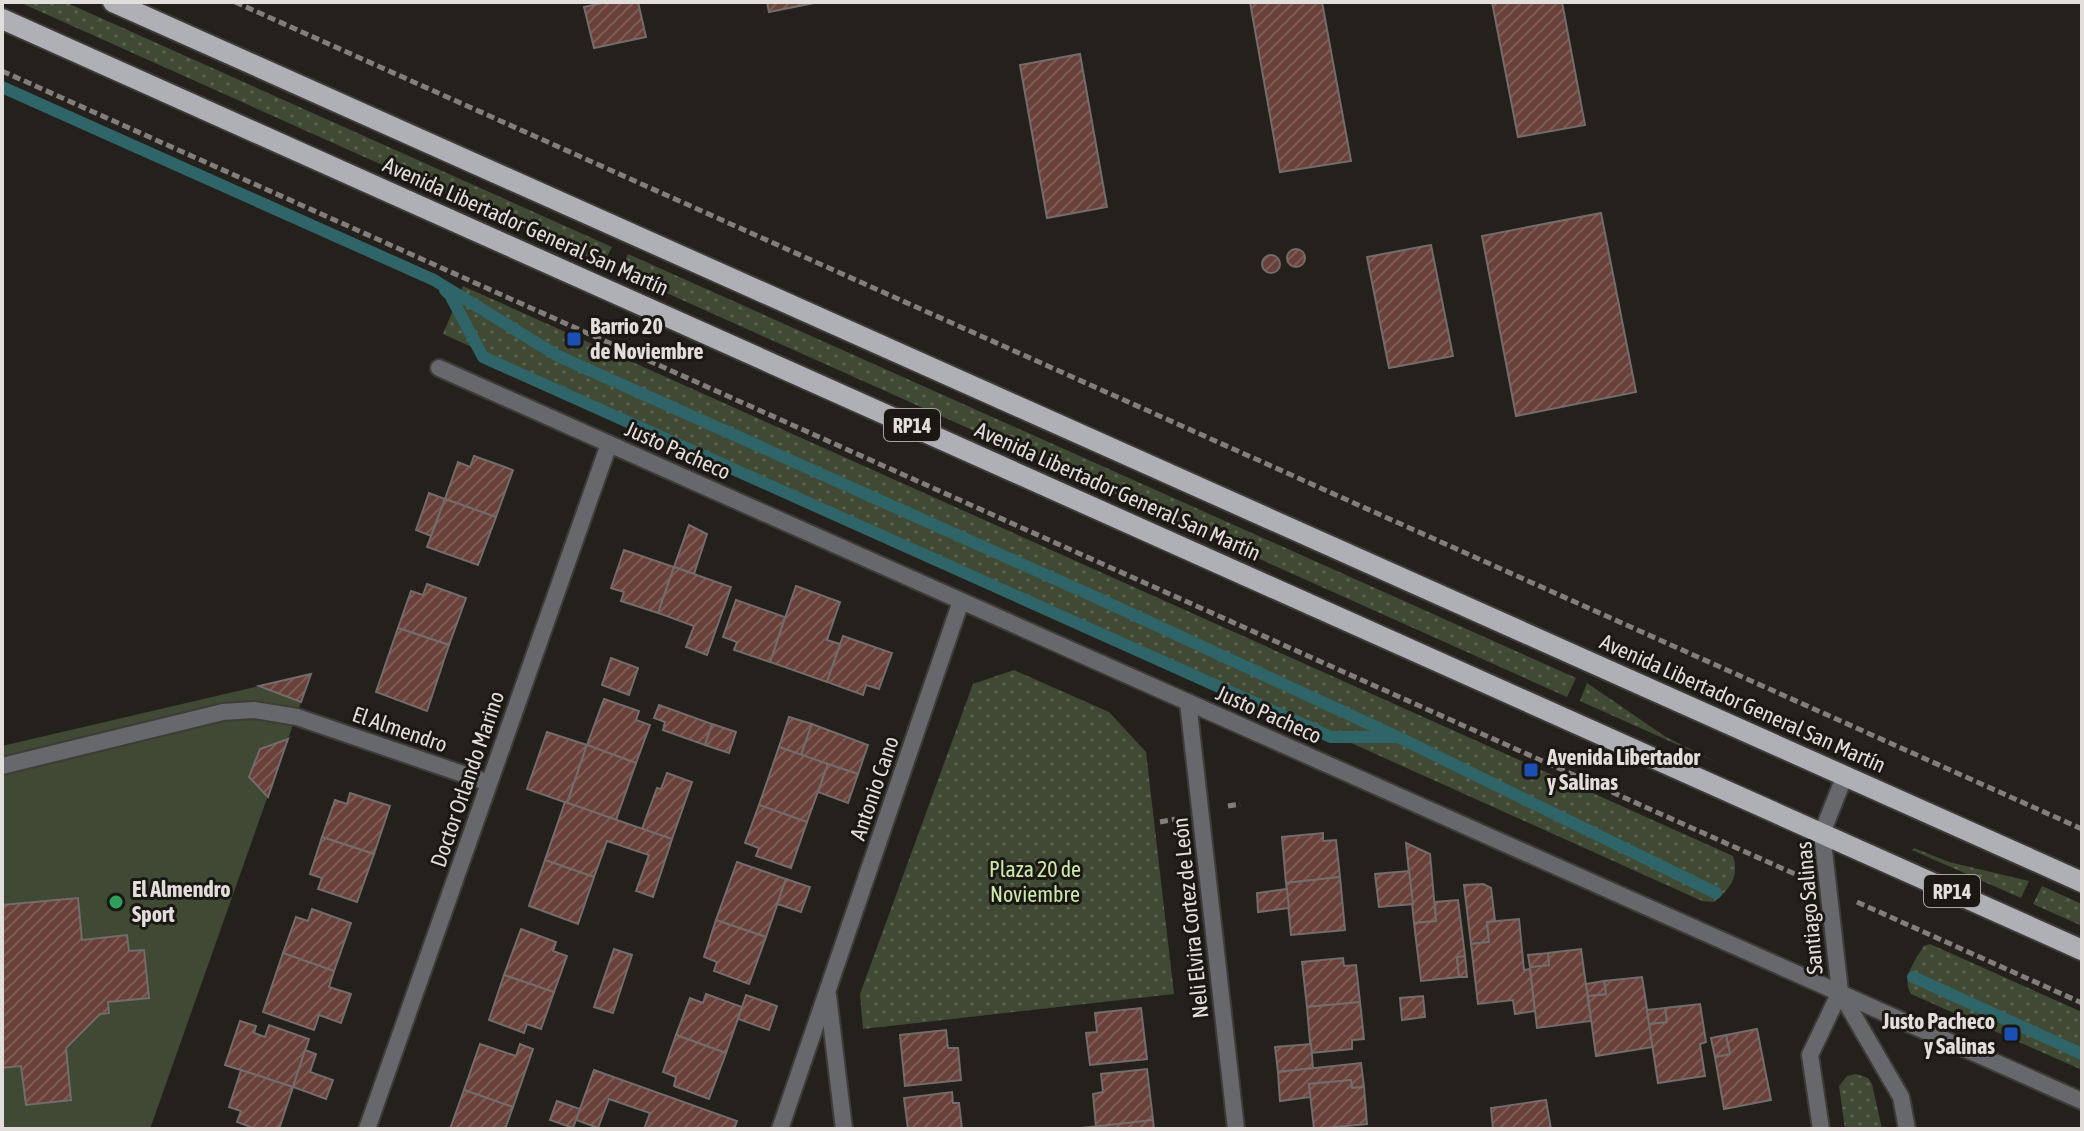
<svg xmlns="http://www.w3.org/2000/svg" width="2084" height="1131" font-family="'Asap Condensed',sans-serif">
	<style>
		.grass { fill: url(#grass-dots) }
		.pitch { fill: #3f4933 }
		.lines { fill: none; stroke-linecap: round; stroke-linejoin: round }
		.stream { stroke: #2f6569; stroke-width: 12 }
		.building { fill: url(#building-hatch); stroke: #736c6a; stroke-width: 2 }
		.street-casing { stroke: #3e3b38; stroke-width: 20 }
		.primary-casing { stroke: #3e3b38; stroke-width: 24 }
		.path { stroke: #817e7b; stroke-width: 5; stroke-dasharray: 8 4; stroke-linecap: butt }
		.street { stroke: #67686b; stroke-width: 16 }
		.primary { stroke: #aeb0b5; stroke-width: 20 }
		.transit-dot { fill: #1a4fb4; stroke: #1b1814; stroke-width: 3 }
		.leisure-dot { fill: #2e9e5b; stroke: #1b1814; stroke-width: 3 }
		.labels { text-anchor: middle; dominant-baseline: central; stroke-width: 6; stroke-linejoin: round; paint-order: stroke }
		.shield { fill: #1b1814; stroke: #a6a3a0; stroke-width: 2 }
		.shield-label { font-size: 20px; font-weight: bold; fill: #e1dedc }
		.street-label { font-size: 22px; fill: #e1dedc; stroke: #1b1814 }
		.poi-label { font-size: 22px; font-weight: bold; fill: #e1dedc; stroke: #1b1814; text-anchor: start }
		.park-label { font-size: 22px; fill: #cce9ab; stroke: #1b1814 }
	</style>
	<defs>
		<pattern id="grass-dots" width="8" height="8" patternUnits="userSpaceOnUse" patternTransform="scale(2)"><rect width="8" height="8" fill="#3f4933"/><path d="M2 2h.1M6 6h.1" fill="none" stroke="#5a6350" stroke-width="1.8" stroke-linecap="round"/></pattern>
		<pattern id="building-hatch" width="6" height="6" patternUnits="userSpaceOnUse" patternTransform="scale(2)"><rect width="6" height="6" fill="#69413a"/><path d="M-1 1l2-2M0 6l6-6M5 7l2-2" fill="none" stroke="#7e5c56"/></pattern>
	</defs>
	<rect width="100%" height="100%" fill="#24211d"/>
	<!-- grass -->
	<g class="grass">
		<polygon points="19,2 65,2 612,247 603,264"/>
		<polygon points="628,254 1518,652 1576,678 1567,697 620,272"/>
		<path d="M463 286 1733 856C1740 877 1729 890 1714 902L1702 901 443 334Z"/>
		<polygon points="1014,670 1109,712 1146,752 1174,994 863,1029 860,994 973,684"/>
		<polygon points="1587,683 1666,737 1716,762 1580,701"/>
		<polygon points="1914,848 1949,862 2029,881 2021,898 1912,850"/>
		<polygon points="2042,886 2082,904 2082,926 2033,904"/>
		<path d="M1930 944 2082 1012V1070L1911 994C1901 978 1915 960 1924 946Z"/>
		<polygon points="1856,1074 1868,1078 1872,1084 1882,1129 1845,1129 1839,1086 1847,1076"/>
	</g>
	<!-- pitch -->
	<polygon class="pitch" points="311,674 150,1129 2,1129 2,746"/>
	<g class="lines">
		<!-- stream -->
		<g class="stream">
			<polyline points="2,87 434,280 558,356 1093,596 1404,740 1716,893"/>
			<polyline points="445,290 450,295 483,357 1331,737 1394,737"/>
			<polyline points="1913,977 2082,1054"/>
		</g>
	</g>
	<!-- building -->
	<g class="building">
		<polygon points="607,2 638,2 646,37 594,48 584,7"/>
		<polygon points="767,2 819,2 769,12"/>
		<polygon points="1250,2 1322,2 1351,161 1280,172"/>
		<polygon points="1492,2 1562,2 1585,125 1518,137"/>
		<polygon points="1080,54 1107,207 1047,218 1020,65"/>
		<polygon points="1601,213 1636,392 1516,416 1482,236"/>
		<polygon points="1431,245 1453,356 1389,368 1367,257"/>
		<circle cx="1296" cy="258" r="9"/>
		<circle cx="1271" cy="264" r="9"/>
		<polygon points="474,456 513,470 496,517 445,499 458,462 470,467"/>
		<polygon points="429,493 445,499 431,536 416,530"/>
		<polygon points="445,499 496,517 478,565 427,547"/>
		<polygon points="689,525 707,534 694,574 674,567"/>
		<polygon points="624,550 674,567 658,613 621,601 624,592 611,588"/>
		<polygon points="674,567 731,587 707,655 686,647 694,626 658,613"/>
		<polygon points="427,584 466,598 449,645 398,628 411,591 423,595"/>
		<polygon points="796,586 840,602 827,640 840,644 827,682 770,662"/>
		<polygon points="736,600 785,617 770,662 734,650 737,642 723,637"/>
		<polygon points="398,628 449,645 427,711 376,692"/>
		<polygon points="843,636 892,653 879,689 866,685 863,695 827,682"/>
		<polygon points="611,658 638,668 629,695 602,685"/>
		<polygon points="311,674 301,702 259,686"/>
		<polygon points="604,699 639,711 636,720 650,725 636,763 587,745"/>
		<polygon points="659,705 712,724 705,745 663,730 665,722 654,718"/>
		<polygon points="789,717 812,724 801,755 779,747"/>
		<polygon points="712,724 736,732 729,753 705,745"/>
		<polygon points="812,724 868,745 858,774 801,755"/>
		<polygon points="547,732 587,745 567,803 527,789"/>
		<polygon points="288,739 282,756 268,797 249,777 260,749"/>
		<polygon points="587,745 636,763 616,820 567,803"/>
		<polygon points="779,747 828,764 807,822 759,805"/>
		<polygon points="828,764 858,774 848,803 818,792"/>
		<polygon points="667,773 692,782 672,839 642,829 657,788 661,789"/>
		<polygon points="350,793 390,806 374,854 322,837 335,800 347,804"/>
		<polygon points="565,802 672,839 653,897 636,891 649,855 607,841 594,877 545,860"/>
		<polygon points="759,805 807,822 791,868 756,856 759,848 745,843"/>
		<polygon points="1323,833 1323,841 1336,840 1340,877 1286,883 1282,837"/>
		<polygon points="322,837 374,854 357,902 318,889 322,878 310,874"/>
		<polygon points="1406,843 1430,854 1436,921 1414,923"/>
		<polygon points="545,860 594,877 578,924 529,906"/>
		<polygon points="737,862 786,879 766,937 716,920"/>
		<polygon points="1409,871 1413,904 1379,907 1375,874"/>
		<polygon points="1340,877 1345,930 1291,935 1286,883"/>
		<polygon points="786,879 810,887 801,912 777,904"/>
		<polygon points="1483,884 1491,888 1495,921 1487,922 1489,942 1471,944 1464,885"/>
		<polygon points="1287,889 1289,908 1258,912 1257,893"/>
		<polygon points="78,898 82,940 127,935 129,951 144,950 149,998 108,1002 109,1013 100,1014 66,1048 71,1100 26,1105 21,1066 2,1068 2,905"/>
		<polygon points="1458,900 1465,956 1457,957 1459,977 1421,981 1414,923 1436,921 1435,902"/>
		<polygon points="312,909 351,923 334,971 283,953 296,917 308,921"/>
		<polygon points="1519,919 1524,970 1530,969 1535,1011 1515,1014 1513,1000 1478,1004 1471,944 1489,942 1487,922"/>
		<polygon points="716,920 766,937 749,984 714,971 717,962 704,957"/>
		<polygon points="521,929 556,942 553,951 567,956 554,992 504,975"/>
		<polygon points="614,949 632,955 613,1013 594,1007"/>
		<polygon points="1581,949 1591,1021 1537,1028 1530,967 1549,965 1548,953"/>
		<polygon points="283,953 334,971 329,987 351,994 341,1023 319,1015 314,1030 263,1012"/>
		<polygon points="1548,953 1549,965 1530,967 1528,955"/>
		<polygon points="1465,956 1467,977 1459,977 1457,957"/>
		<polygon points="1343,958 1344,966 1356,965 1360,1002 1307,1007 1302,962"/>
		<polygon points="504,975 554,992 541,1029 527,1024 524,1033 489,1020"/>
		<polygon points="1642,977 1653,1047 1596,1056 1588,996 1606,994 1604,981"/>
		<polygon points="1604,981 1606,994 1588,996 1586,984"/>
		<polygon points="706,994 742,1007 726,1053 676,1035 690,998 703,1003"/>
		<polygon points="746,995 777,1006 769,1030 738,1019"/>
		<polygon points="1423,996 1425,1017 1402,1020 1400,998"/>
		<polygon points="1360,1002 1364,1039 1352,1040 1352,1049 1311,1053 1307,1007"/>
		<polygon points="1700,1004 1706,1042 1700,1044 1705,1076 1658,1083 1649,1024 1667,1022 1665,1008"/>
		<polygon points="1141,1008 1147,1059 1090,1065 1086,1033 1097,1032 1095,1013"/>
		<polygon points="1665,1008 1667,1022 1649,1024 1647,1010"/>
		<polygon points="240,1021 256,1026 254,1033 265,1037 269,1025 309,1039 293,1087 225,1065"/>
		<polygon points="1757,1029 1771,1100 1724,1109 1715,1057 1730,1054 1726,1035"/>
		<polygon points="946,1030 948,1048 958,1048 961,1080 905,1086 900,1035"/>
		<polygon points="676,1035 726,1053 709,1099 674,1086 676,1077 663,1072"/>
		<polygon points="1726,1035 1730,1054 1715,1057 1711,1038"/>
		<polygon points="480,1044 516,1056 520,1044 533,1049 513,1107 464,1090"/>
		<polygon points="1311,1044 1313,1068 1278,1072 1275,1047"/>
		<polygon points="305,1050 316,1054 310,1072 333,1080 326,1099 293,1087"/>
		<polygon points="1361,1063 1364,1087 1352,1088 1351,1080 1309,1084 1311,1097 1280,1101 1278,1072"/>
		<polygon points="1147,1069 1153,1120 1096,1127 1093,1094 1103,1092 1101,1074"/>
		<polygon points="241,1070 293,1087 279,1129 256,1129 237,1122 241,1111 229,1107"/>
		<polygon points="594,1070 737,1121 734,1129 644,1129 650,1113 609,1099 598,1128 576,1120"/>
		<polygon points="1351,1080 1352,1088 1364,1087 1367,1124 1314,1129 1309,1084"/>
		<polygon points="464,1090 513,1107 505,1129 450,1129"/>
		<polygon points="952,1092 953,1103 959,1103 962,1129 908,1129 904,1098"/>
		<polygon points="1546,1100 1551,1129 1493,1129 1491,1108"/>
		<polygon points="557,1101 580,1109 573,1128 550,1120"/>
		<polygon points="1153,1120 1154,1129 1082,1129 1082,1128"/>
	</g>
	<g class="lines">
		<defs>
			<g id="street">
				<polyline points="439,368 2082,1101"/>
				<polyline points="1188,702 1236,1129"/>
				<polyline points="2,766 223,712 254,710 297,717 489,783"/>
				<polyline points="1845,775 1822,833 1840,992 1901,1097 1907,1129"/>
				<polyline points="828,995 844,1129"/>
				<polyline points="367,1129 609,444"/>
				<polyline points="780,1129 961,601"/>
				<polyline points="1821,1129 1810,1055 1840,992"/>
			</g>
			<g id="primary">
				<polyline points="113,2 2082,882"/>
				<polyline points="2,19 2082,950"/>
			</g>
		</defs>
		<!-- street casing -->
		<use href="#street" class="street-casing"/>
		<!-- primary casing -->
		<use href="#primary" class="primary-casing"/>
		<!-- path -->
		<g class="path">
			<polyline points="235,2 2082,829"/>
			<polyline points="2,71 1797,875"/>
			<polyline points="1228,806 1240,804"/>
			<polyline points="1160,822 1175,819"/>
			<polyline points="1857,902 2082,1003"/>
		</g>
		<!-- street -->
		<use href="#street" class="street"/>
		<!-- primary -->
		<use href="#primary" class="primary"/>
	</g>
	<!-- markers -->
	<g class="transit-dot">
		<rect x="566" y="331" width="16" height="16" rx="4"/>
		<rect x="1523" y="762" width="16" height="16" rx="4"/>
		<rect x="2003" y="1026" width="16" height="16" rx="4"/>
	</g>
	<circle class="leisure-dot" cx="116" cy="902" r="8"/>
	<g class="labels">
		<!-- shield labels -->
		<g class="shield">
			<rect x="884" y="409" width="56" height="32" rx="6"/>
			<rect x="1924" y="875" width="56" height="32" rx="6"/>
		</g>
		<g class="shield-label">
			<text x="912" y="425">RP14</text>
			<text x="1952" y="891">RP14</text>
		</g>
		<!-- street labels -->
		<g class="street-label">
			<text transform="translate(526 226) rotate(24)">Avenida Libertador General San Martín</text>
			<text transform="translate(678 450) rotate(24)">Justo Pacheco</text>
			<text transform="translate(1118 491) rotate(24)">Avenida Libertador General San Martín</text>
			<text transform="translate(1743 703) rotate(24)">Avenida Libertador General San Martín</text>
			<text transform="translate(1269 714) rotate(24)">Justo Pacheco</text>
			<text transform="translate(400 729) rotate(19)">El Almendro</text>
			<text transform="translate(467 779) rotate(-71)">Doctor Orlando Marino</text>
			<text transform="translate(874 788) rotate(-71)">Antonio Cano</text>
			<text transform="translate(1809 908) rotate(-95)">Santiago Salinas</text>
			<text transform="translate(1190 918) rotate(-96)">Neli Elvira Cortez de León</text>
		</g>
		<!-- poi labels -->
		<g class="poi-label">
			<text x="590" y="326">Barrio 20<tspan x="590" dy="25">de Noviembre</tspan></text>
			<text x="1547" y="757">Avenida Libertador<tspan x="1547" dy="25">y Salinas</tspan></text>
			<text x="132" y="889">El Almendro<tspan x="132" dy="25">Sport</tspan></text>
			<text x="1995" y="1021" text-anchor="end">Justo Pacheco<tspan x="1995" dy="25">y Salinas</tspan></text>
		</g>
		<!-- park labels -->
		<g class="park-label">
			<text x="1035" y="869">Plaza 20 de<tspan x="1035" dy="25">Noviembre</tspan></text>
		</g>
	</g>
	<!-- border -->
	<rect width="2084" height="1131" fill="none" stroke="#e1dedc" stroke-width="8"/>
</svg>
